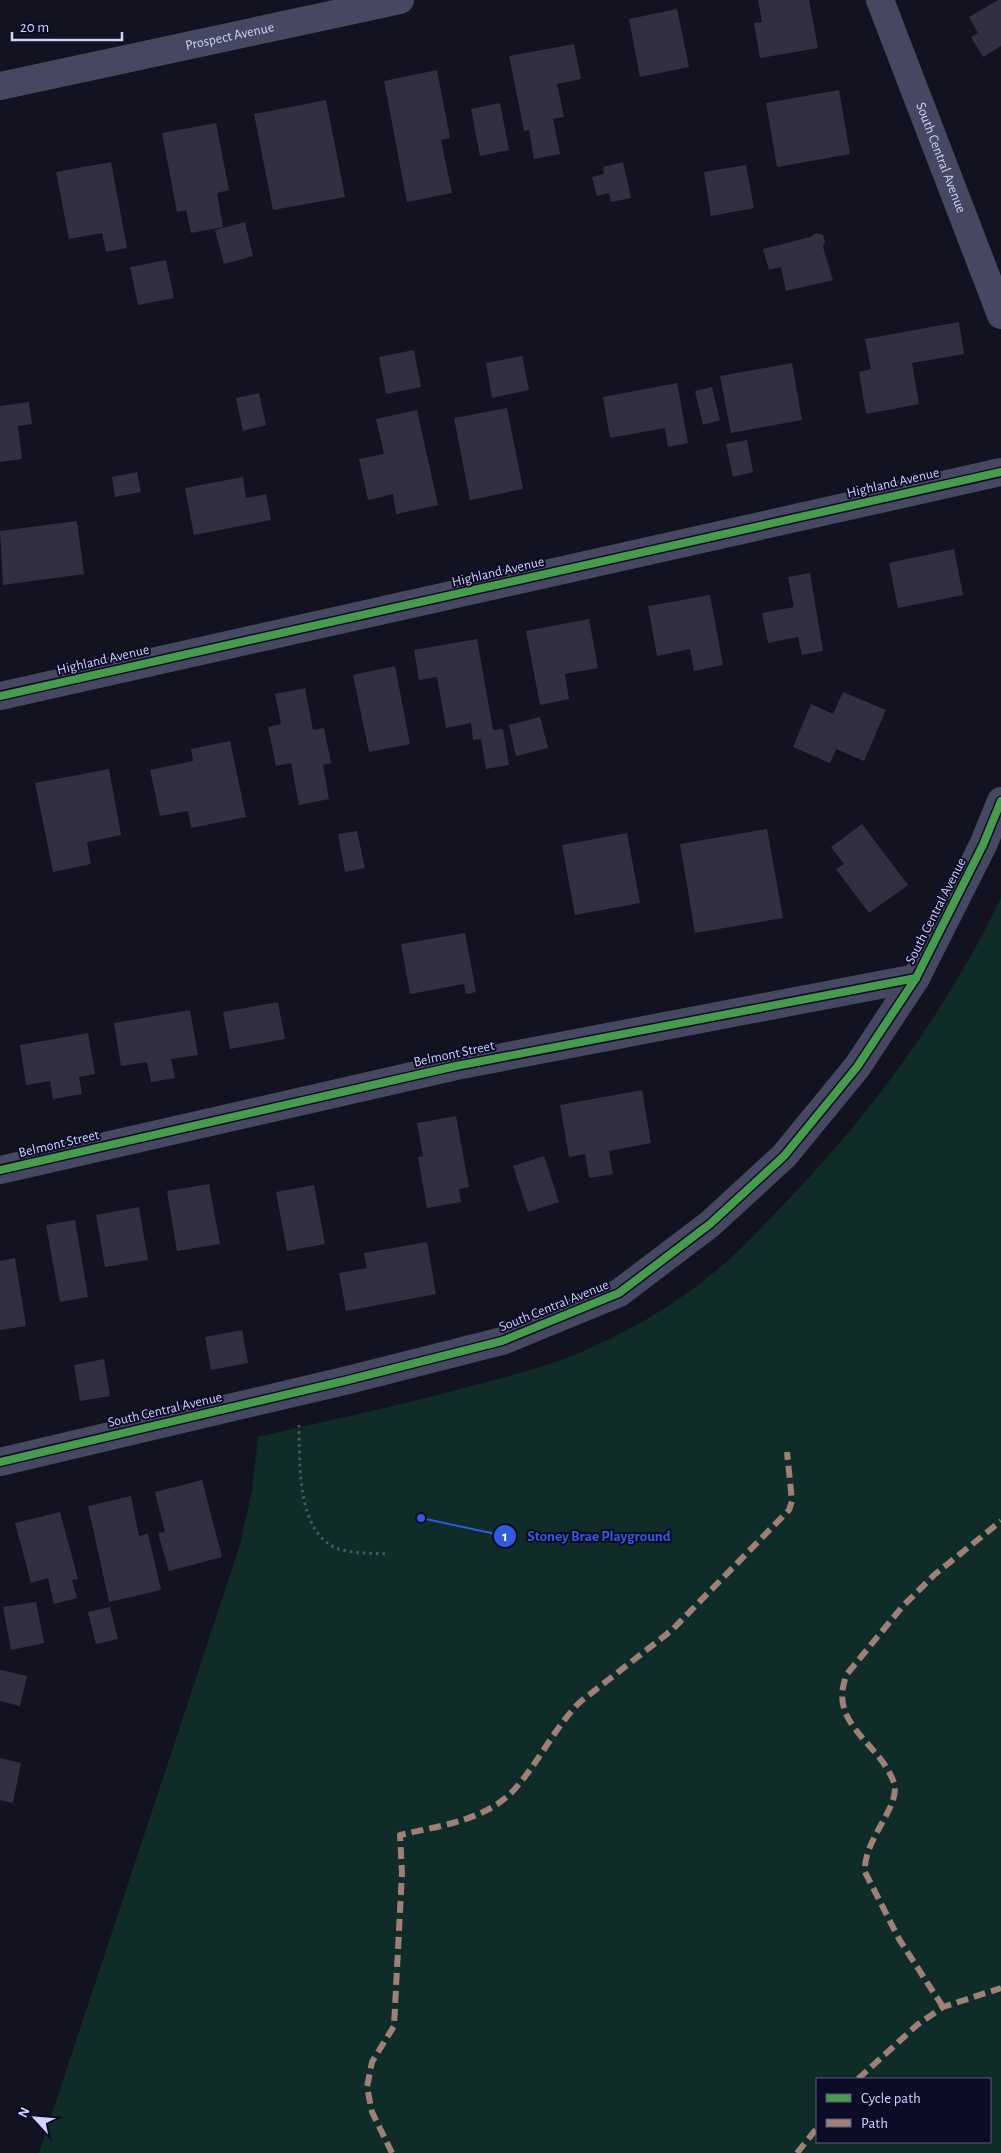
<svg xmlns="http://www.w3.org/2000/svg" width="1001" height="2153" font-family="'Alegreya Sans',sans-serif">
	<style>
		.green { fill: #0f2c29; fill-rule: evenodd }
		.building { fill: #313042 }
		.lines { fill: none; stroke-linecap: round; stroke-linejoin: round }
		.path { stroke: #445966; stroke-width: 3; stroke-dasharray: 2.5 4; stroke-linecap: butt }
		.street { stroke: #464861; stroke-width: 28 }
		.quiet { stroke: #9e8076; stroke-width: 6; stroke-dasharray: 12 6; stroke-linecap: butt }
		.cycleway-casing { stroke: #0d0c26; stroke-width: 11 }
		.cycleway { stroke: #469c4c; stroke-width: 8 }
		.labels { text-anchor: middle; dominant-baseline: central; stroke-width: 4; stroke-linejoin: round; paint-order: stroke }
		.street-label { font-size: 14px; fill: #d0d2ff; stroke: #0d0c26 }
		.leader { fill: none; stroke: #2f5bdc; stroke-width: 2 }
		.callout-dot { fill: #2f5bdc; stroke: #0d0c26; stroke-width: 2 }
		.mark-label { font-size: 15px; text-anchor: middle; font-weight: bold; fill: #fff }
		.callout-label { font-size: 15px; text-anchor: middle; font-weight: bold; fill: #2f5bdc; stroke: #0d0c26; stroke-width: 4; stroke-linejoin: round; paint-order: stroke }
	</style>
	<rect width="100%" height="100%" fill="#131220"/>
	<!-- green -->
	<path class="green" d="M1001 898V2153H39L240 1545 252 1491 258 1437C330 1420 403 1405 475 1385 514 1375 553 1365 590 1348 643 1325 693 1293 735 1254 753 1237 769 1219 786 1202 873 1112 946 1011 1001 898ZM817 2079H990V2142H817Z"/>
	<!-- building -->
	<g class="building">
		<polygon points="758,0 809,0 818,48 760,58 754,23 762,22"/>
		<polygon points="998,0 1001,0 1001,46 983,57 971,37 978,33 969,17"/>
		<polygon points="677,9 689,67 640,77 629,19"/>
		<polygon points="574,44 581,79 557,84 564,117 553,119 560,154 534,159 529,130 524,131 509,56"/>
		<polygon points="437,70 450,138 441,140 452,193 407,202 384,81"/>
		<polygon points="839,90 850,154 777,167 766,103"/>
		<polygon points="326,100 345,197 273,210 254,114"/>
		<polygon points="500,103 509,150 480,156 471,109"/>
		<polygon points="216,123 229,190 217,193 223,227 191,233 186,210 177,212 162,133"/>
		<polygon points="111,162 127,248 106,252 102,233 69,239 56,172"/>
		<polygon points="623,162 631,198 611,202 609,193 597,196 592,177 604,174 603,167"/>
		<polygon points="746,165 754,208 711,216 704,172"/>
		<polygon points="245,222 253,256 224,264 215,230"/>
		<polygon points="816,233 823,235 825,241 823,247 833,280 786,291 781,267 769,270 763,249 810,237"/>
		<polygon points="166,260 174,298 138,305 130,267"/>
		<polygon points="959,322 964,354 912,363 919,404 866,414 859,372 871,369 865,339"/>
		<polygon points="414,350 421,387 386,394 379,357"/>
		<polygon points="522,356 529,390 492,398 486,363"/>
		<polygon points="792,363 802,420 731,433 720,376"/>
		<polygon points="677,383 688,443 668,447 665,428 610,438 603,397"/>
		<polygon points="712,387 720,420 703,425 695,391"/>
		<polygon points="259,393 266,425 243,431 236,398"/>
		<polygon points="29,402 32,424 18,426 22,459 0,462 0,406"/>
		<polygon points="507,408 523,489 470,500 454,418"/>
		<polygon points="417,410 438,505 396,514 393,494 368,500 359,459 384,454 376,419"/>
		<polygon points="747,440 753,472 733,477 726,444"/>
		<polygon points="137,472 141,492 115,497 112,477"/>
		<polygon points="243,477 246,498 266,494 271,520 194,535 185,488"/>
		<polygon points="77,521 84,574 3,585 0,531"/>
		<polygon points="954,549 963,595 898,608 889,563"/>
		<polygon points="810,573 823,651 802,655 798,637 768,643 762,613 794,607 788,577"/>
		<polygon points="710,595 723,665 694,671 690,649 657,656 648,606"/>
		<polygon points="589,619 598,668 565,674 569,699 540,705 526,631"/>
		<polygon points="477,639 493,730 503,729 509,765 486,769 481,739 473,740 471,723 446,728 437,677 419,680 414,650"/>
		<polygon points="395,666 410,744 369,752 353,675"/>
		<polygon points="305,688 313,730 324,728 331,763 323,765 329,799 299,805 291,763 276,766 268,727 281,724 275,694"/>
		<polygon points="843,692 886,710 864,761 836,749 830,763 793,747 811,704 833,714"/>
		<polygon points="540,717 548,748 516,756 509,725"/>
		<polygon points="230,741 246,817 191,828 188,811 160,816 150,770 193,761 191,749"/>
		<polygon points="109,769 121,835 87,842 91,864 53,872 35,783"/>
		<polygon points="862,824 908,885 869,913 836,869 844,864 831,847"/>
		<polygon points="767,829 783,918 695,933 680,844"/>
		<polygon points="357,831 365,868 345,872 338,834"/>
		<polygon points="627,833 640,903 575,915 562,845"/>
		<polygon points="465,933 476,992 466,994 464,984 410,994 401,944"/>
		<polygon points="278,1002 285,1039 230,1049 223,1012"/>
		<polygon points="190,1010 198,1055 171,1059 175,1078 151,1082 147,1062 121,1066 114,1023"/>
		<polygon points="88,1033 95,1074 79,1077 82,1094 53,1099 50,1081 26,1085 20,1045"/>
		<polygon points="642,1090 651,1143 609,1151 613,1174 589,1178 585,1154 569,1157 560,1105"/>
		<polygon points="456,1116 469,1187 459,1189 461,1202 427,1208 418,1157 423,1156 417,1123"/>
		<polygon points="544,1156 559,1202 528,1212 513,1166"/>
		<polygon points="209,1184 220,1244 177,1251 167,1191"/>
		<polygon points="314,1185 325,1244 287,1251 276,1192"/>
		<polygon points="139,1207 148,1260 105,1267 96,1215"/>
		<polygon points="75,1220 88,1297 60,1302 46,1225"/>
		<polygon points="427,1242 436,1294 346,1311 339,1273 367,1268 364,1253"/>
		<polygon points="15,1258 26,1326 0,1330 0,1261"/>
		<polygon points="242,1330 248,1363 211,1370 205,1337"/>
		<polygon points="104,1359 110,1396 80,1401 74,1365"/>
		<polygon points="202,1480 222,1557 169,1571 158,1533 165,1532 155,1492"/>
		<polygon points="131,1496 139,1536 148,1534 161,1590 109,1602 88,1506"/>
		<polygon points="60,1512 78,1579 72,1580 77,1598 54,1604 48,1578 31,1583 15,1523"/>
		<polygon points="36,1602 44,1643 11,1650 3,1607"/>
		<polygon points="110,1607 118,1639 96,1644 88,1612"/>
		<polygon points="0,1670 27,1676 20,1706 0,1701"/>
		<polygon points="0,1758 21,1763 13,1803 0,1800"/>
	</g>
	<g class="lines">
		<!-- path -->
		<path class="path" d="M299 1425C300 1461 296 1528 334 1547 349 1554 371 1553 388 1554"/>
		<!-- street -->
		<g class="street">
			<path id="s1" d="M880 0 1001 315"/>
			<path id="s2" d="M0 86 400 0"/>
			<polyline points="0,696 1001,472"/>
			<polyline points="0,1170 456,1066 916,978"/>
			<polyline points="0,1462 344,1381 502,1341 619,1293 710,1224 784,1156 857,1067 916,978 983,845 1001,801"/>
		</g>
		<!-- quiet -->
		<g class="quiet">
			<path d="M943 2007 899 1939 865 1872C863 1839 901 1807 894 1783 880 1742 826 1724 847 1674L902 1607 934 1575 1001 1521"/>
			<polyline points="858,2079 917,2025 943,2007 1001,1988"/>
			<path d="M392 2153 372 2112 367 2087 372 2062 394 2026 402 1873 400 1835C438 1826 484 1821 513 1791 538 1764 554 1728 580 1702L672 1630 789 1510 792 1501 787 1452"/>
			<polyline points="797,2153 817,2128"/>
		</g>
		<defs>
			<g id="cycleway">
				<polyline points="0,696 1001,472"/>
				<polyline points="0,1170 456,1066 916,978"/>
				<polyline points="0,1462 344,1381 502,1341 619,1293 710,1224 784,1156 857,1067 916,978 983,845 1001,801"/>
			</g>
		</defs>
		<!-- cycleway casing -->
		<use href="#cycleway" class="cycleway-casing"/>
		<!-- cycleway -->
		<use href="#cycleway" class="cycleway"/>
	</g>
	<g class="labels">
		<!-- street labels -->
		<g class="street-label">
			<text stroke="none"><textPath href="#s2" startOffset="235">Prospect Avenue</textPath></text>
			<text stroke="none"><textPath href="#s1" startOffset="169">South Central Avenue</textPath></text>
			<text transform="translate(893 483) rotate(-13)">Highland Avenue</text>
			<text transform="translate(498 572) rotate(-13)">Highland Avenue</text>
			<text transform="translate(103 660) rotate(-13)">Highland Avenue</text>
			<text transform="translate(936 911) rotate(-63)">South Central Avenue</text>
			<text transform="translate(454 1054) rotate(-12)">Belmont Street</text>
			<text transform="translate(59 1144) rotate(-13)">Belmont Street</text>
			<text transform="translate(554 1306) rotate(-22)">South Central Avenue</text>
			<text transform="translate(165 1410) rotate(-13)">South Central Avenue</text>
		</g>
	</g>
	<!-- callouts -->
	<path class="leader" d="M421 1518L505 1536"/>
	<g class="callout-dot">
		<circle cx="421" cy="1518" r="5"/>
		<circle cx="505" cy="1536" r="12"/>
	</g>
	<g class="mark-label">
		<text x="505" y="1541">1</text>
	</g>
	<g class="callout-label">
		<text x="599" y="1541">Stoney Brae Playground</text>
	</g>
	<!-- legend -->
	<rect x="816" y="2078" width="175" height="65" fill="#0d0c26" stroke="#5b5b7d"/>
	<rect x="826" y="2094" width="25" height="8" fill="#469c4c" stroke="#5b5b7d"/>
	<text x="861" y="2103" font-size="15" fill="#d0d2ff">Cycle path</text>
	<rect x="826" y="2119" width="25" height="8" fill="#9e8076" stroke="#5b5b7d"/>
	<text x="861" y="2128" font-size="15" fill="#d0d2ff">Path</text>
	<!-- north arrow -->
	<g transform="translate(35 2118) rotate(296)" stroke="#0d0c26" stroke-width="4" paint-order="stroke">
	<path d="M0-4L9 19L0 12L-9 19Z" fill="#d0d2ff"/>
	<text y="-8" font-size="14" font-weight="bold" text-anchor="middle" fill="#d0d2ff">N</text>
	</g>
	<!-- scale -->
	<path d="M12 32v8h110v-8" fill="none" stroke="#d0d2ff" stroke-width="2.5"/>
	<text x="20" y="32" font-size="15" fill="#d0d2ff" stroke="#0d0c26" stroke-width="4" paint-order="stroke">20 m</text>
</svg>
